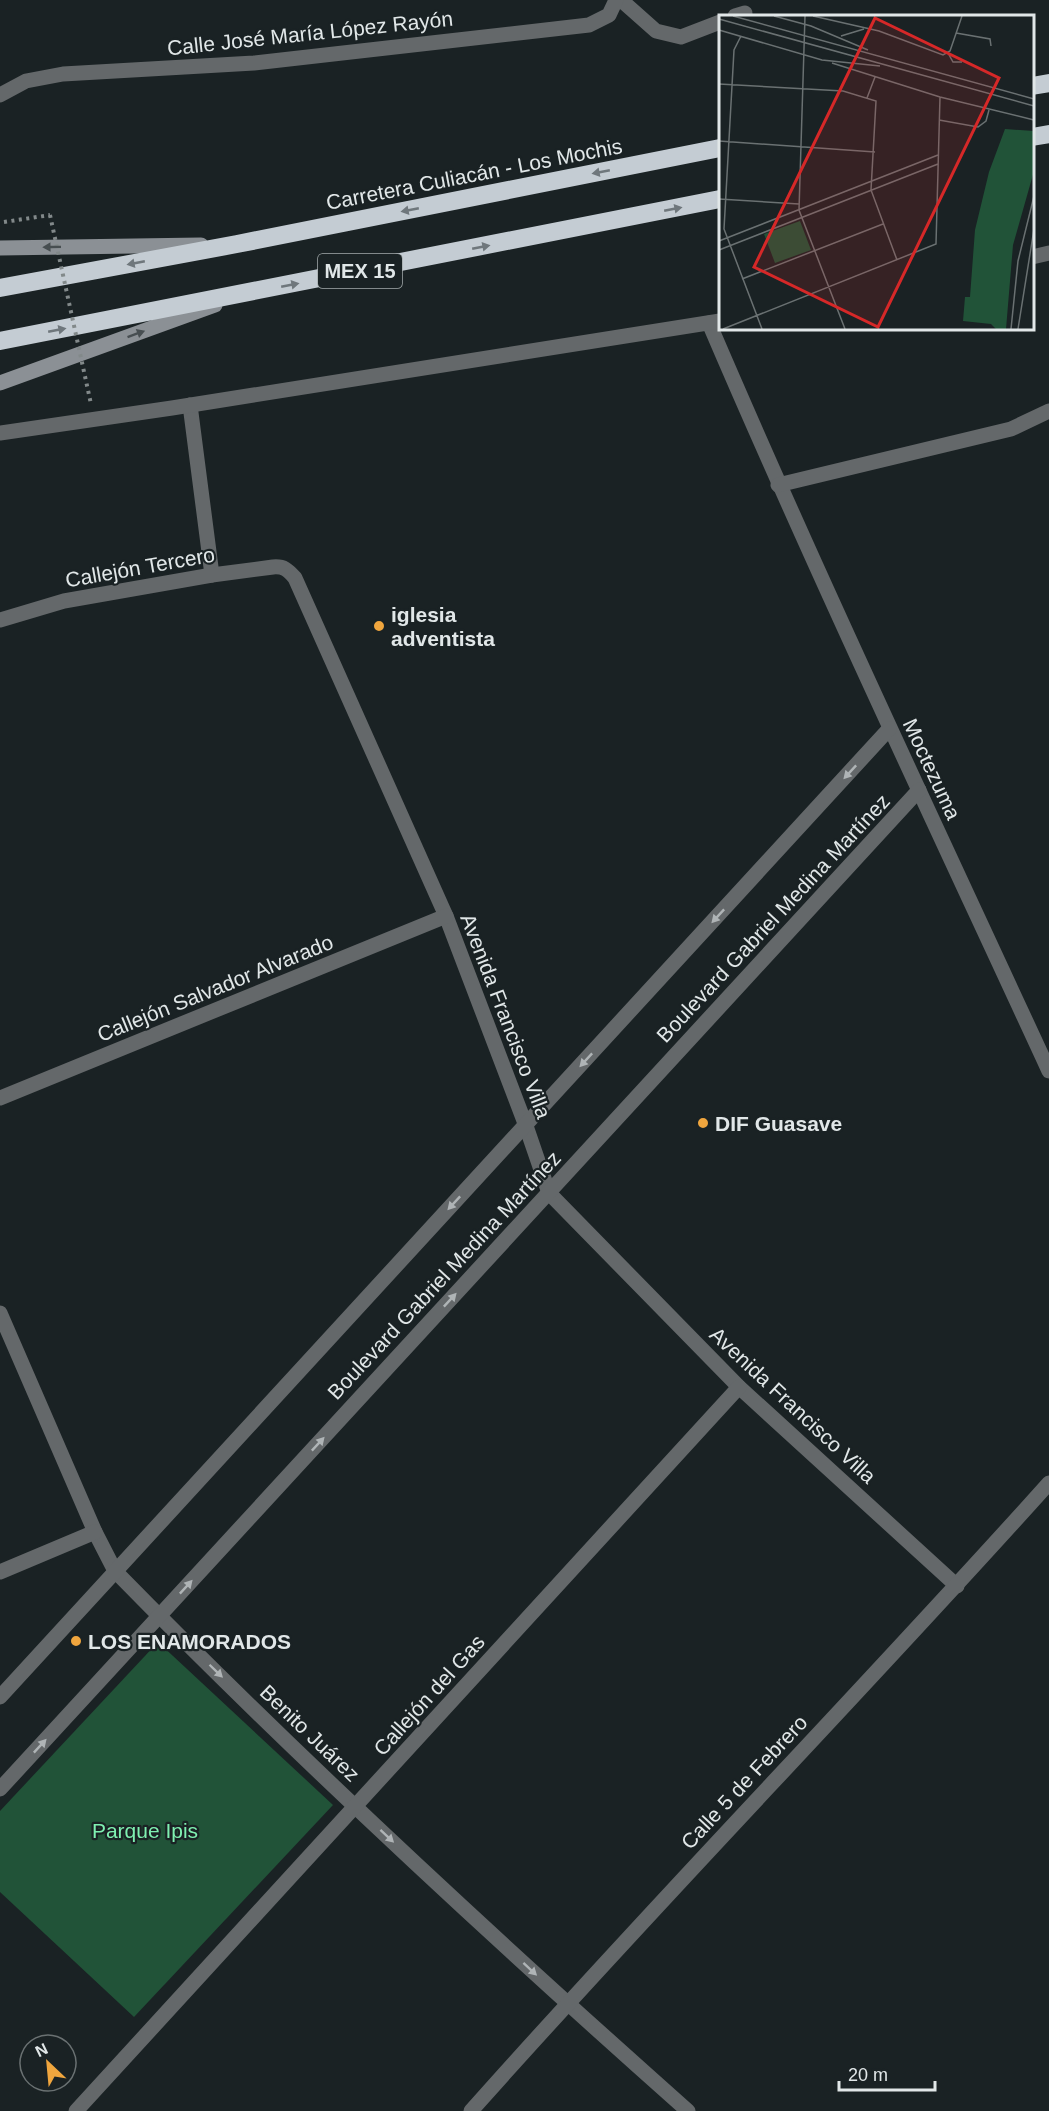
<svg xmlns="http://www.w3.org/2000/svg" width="1049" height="2111" font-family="Arial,sans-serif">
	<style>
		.green { fill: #215338 }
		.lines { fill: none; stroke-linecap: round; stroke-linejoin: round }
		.path { stroke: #82898a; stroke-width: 4; stroke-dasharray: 3 4.5; stroke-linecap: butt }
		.street { stroke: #64686a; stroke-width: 15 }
		.secondary { stroke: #8b9095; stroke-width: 15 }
		.highway { stroke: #c4ccd3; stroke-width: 18 }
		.path-bridge { stroke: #82898a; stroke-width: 4; stroke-dasharray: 3 4.5; stroke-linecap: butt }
		.oneway { fill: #6f777c }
		.oneway2 { fill: #474e51 }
		.oneway3 { fill: #afb4b6 }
		.poi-dot { fill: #f0a63e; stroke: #1a2224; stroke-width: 2 }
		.labels { text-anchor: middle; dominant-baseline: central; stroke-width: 4.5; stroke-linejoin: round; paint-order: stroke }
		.shield { fill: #1a2224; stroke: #a5acad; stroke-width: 1.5 }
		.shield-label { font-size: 20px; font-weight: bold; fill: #e1e7e8 }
		.street-label { font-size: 21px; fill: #e1e7e8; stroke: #1a2224 }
		.poi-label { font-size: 21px; font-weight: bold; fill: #e1e7e8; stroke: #1a2224; text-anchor: start }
		.park-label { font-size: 21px; fill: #7ff0b1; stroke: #1a2224 }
		.inset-road { fill: none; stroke: #6a7172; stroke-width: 1.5 }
		.view { fill: #d62828; fill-opacity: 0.15; stroke: #d62828; stroke-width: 3 }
		.inset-edge { fill: none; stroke: #e1e7e8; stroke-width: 3 }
	</style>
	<rect width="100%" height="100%" fill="#1a2224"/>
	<!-- green -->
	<polygon class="green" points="158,1642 333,1805 134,2017 0,1892 0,1811"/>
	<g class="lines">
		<!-- path -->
		<polyline class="path" points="4,222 50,215"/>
		<!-- street -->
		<g class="street">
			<polyline points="621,0 656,31 681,37 720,22"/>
			<polyline points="735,16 745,13"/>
			<polyline points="0,95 26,81 63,74 254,63 589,25 609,15 616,0"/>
			<polyline points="1032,257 1049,253"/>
			<path d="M709 323C817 575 934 822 1049 1071"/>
			<polyline points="190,405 212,575"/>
			<polyline points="0,433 172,408 720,321"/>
			<polyline points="778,485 1011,429 1049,411"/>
			<path d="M0 620 64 601 212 575 273 567C284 566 288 570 295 578L446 916 526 1126 549 1193 739 1387 957 1586"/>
			<polyline points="0,1098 446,916"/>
			<path d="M0 1313 95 1532 115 1571C298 1758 492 1937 688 2111"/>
			<polyline points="0,1572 95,1532"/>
			<polyline points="0,1697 889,729"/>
			<polyline points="0,1789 919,790"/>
			<polyline points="76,2111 739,1387"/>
			<path d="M471 2111C660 1898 859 1695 1049 1483"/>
		</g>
		<!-- secondary -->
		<g class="secondary">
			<polyline points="0,248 201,245"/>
			<polyline points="0,383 215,305"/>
		</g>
		<!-- highway -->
		<g class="highway">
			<polyline points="1032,86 1049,83"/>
			<polyline points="1032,137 1049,134"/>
			<polyline points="0,288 237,244 720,148"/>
			<polyline points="0,341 720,199"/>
		</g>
		<!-- path-bridge -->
		<polyline class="path-bridge" points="50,215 91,404"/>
	</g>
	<!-- one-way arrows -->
	<defs><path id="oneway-solid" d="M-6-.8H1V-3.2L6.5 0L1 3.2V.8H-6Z" transform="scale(1.5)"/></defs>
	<g class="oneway">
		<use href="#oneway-solid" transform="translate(601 172) rotate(169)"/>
		<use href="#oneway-solid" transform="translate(673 209) rotate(-11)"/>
		<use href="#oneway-solid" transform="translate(410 210) rotate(169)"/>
		<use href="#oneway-solid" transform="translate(481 247) rotate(-11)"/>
		<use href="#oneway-solid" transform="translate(136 263) rotate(169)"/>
		<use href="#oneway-solid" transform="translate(290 285) rotate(-11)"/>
		<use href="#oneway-solid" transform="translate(57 330) rotate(-11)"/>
	</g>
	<g class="oneway2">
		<use href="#oneway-solid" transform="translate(52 247) rotate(179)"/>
		<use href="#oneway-solid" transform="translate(136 334) rotate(-20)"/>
	</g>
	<g class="oneway3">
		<use href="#oneway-solid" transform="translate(850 772) rotate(133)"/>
		<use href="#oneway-solid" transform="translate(718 916) rotate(133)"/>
		<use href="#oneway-solid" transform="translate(586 1060) rotate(133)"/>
		<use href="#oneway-solid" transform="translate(454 1203) rotate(133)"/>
		<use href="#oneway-solid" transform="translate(450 1300) rotate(-47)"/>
		<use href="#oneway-solid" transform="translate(318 1444) rotate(-47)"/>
		<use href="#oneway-solid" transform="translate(186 1587) rotate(-47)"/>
		<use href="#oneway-solid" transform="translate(216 1671) rotate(44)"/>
		<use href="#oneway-solid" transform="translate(40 1746) rotate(-47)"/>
		<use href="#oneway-solid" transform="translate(387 1836) rotate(43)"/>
		<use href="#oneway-solid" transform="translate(530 1969) rotate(43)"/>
	</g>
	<!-- markers -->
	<g class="poi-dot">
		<circle cx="379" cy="626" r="6"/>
		<circle cx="703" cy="1123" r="6"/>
		<circle cx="76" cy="1641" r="6"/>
	</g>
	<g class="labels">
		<!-- shield labels -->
		<rect class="shield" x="318" y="254" width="84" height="34" rx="4.5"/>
		<g class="shield-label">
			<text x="360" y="271">MEX 15</text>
		</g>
		<!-- street labels -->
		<g class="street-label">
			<text transform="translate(310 33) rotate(-6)">Calle José María López Rayón</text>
			<text transform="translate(474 174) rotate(-11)">Carretera Culiacán - Los Mochis</text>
			<text transform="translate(140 567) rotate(-10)">Callejón Tercero</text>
			<text transform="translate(932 769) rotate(65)">Moctezuma</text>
			<text transform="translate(773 918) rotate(-47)">Boulevard Gabriel Medina Martínez</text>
			<text transform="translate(215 988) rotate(-22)">Callejón Salvador Alvarado</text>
			<text transform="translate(506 1016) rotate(69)">Avenida Francisco Villa</text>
			<text transform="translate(444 1275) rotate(-47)">Boulevard Gabriel Medina Martínez</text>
			<text transform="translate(793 1405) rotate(43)">Avenida Francisco Villa</text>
			<text transform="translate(429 1695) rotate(-48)">Callejón del Gas</text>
			<text transform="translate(310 1733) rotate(44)">Benito Juárez</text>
			<text transform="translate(744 1782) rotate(-47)">Calle 5 de Febrero</text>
		</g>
		<!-- poi labels -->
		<g class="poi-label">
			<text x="391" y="614">iglesia<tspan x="391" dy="24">adventista</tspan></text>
			<text x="715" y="1123">DIF Guasave</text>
			<text x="88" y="1641">LOS ENAMORADOS</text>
		</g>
		<!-- park labels -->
		<g class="park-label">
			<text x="145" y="1830">Parque Ipis</text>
		</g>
	</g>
	<!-- overview -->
	<g transform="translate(719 15)">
		<rect width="315" height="315" fill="#1a2224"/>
		<path d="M286 114 315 116V156L294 230 287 314H277L272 309 244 306 246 282H251L256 215 270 157ZM81 206 92 235 56 248 45 219Z" fill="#215338"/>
		<path class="inset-road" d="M14 1 315 84M55 1 92 11 149 35M86 1 80 195 126 314M94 1 160 16 224 40 231 36 243 1M0 4 315 91M0 15 103 45 161 51M237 18 271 24 272 31M22 21 15 35 5 214 43 314M122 21 145 14M229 38 234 47H243M113 48 221 82 315 105M0 69 124 76 157 86 152 175 178 245M148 83 156 62M220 105 259 112 267 106 270 95M0 126 156 137M0 184 80 189M0 226 219 140M0 235 219 149M23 264 164 209M4 314 217 229 221 82M292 314 299 246 315 181M299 314 315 214"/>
		<path class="view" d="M156 3 280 63 159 312 35 252Z"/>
		<rect width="315" height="315" class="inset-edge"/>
	</g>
	<!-- north arrow -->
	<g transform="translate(48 2063) rotate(334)"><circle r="28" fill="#1a2224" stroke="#6a7172" stroke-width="1.5"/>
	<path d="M0-4.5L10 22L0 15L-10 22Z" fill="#f0a63e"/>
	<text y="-9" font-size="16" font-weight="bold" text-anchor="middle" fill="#e1e7e8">N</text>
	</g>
	<!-- scale -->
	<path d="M839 2081v9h96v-9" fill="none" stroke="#e1e7e8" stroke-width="3"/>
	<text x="848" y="2081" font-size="18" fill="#e1e7e8" stroke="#1a2224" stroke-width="4.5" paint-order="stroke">20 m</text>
</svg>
